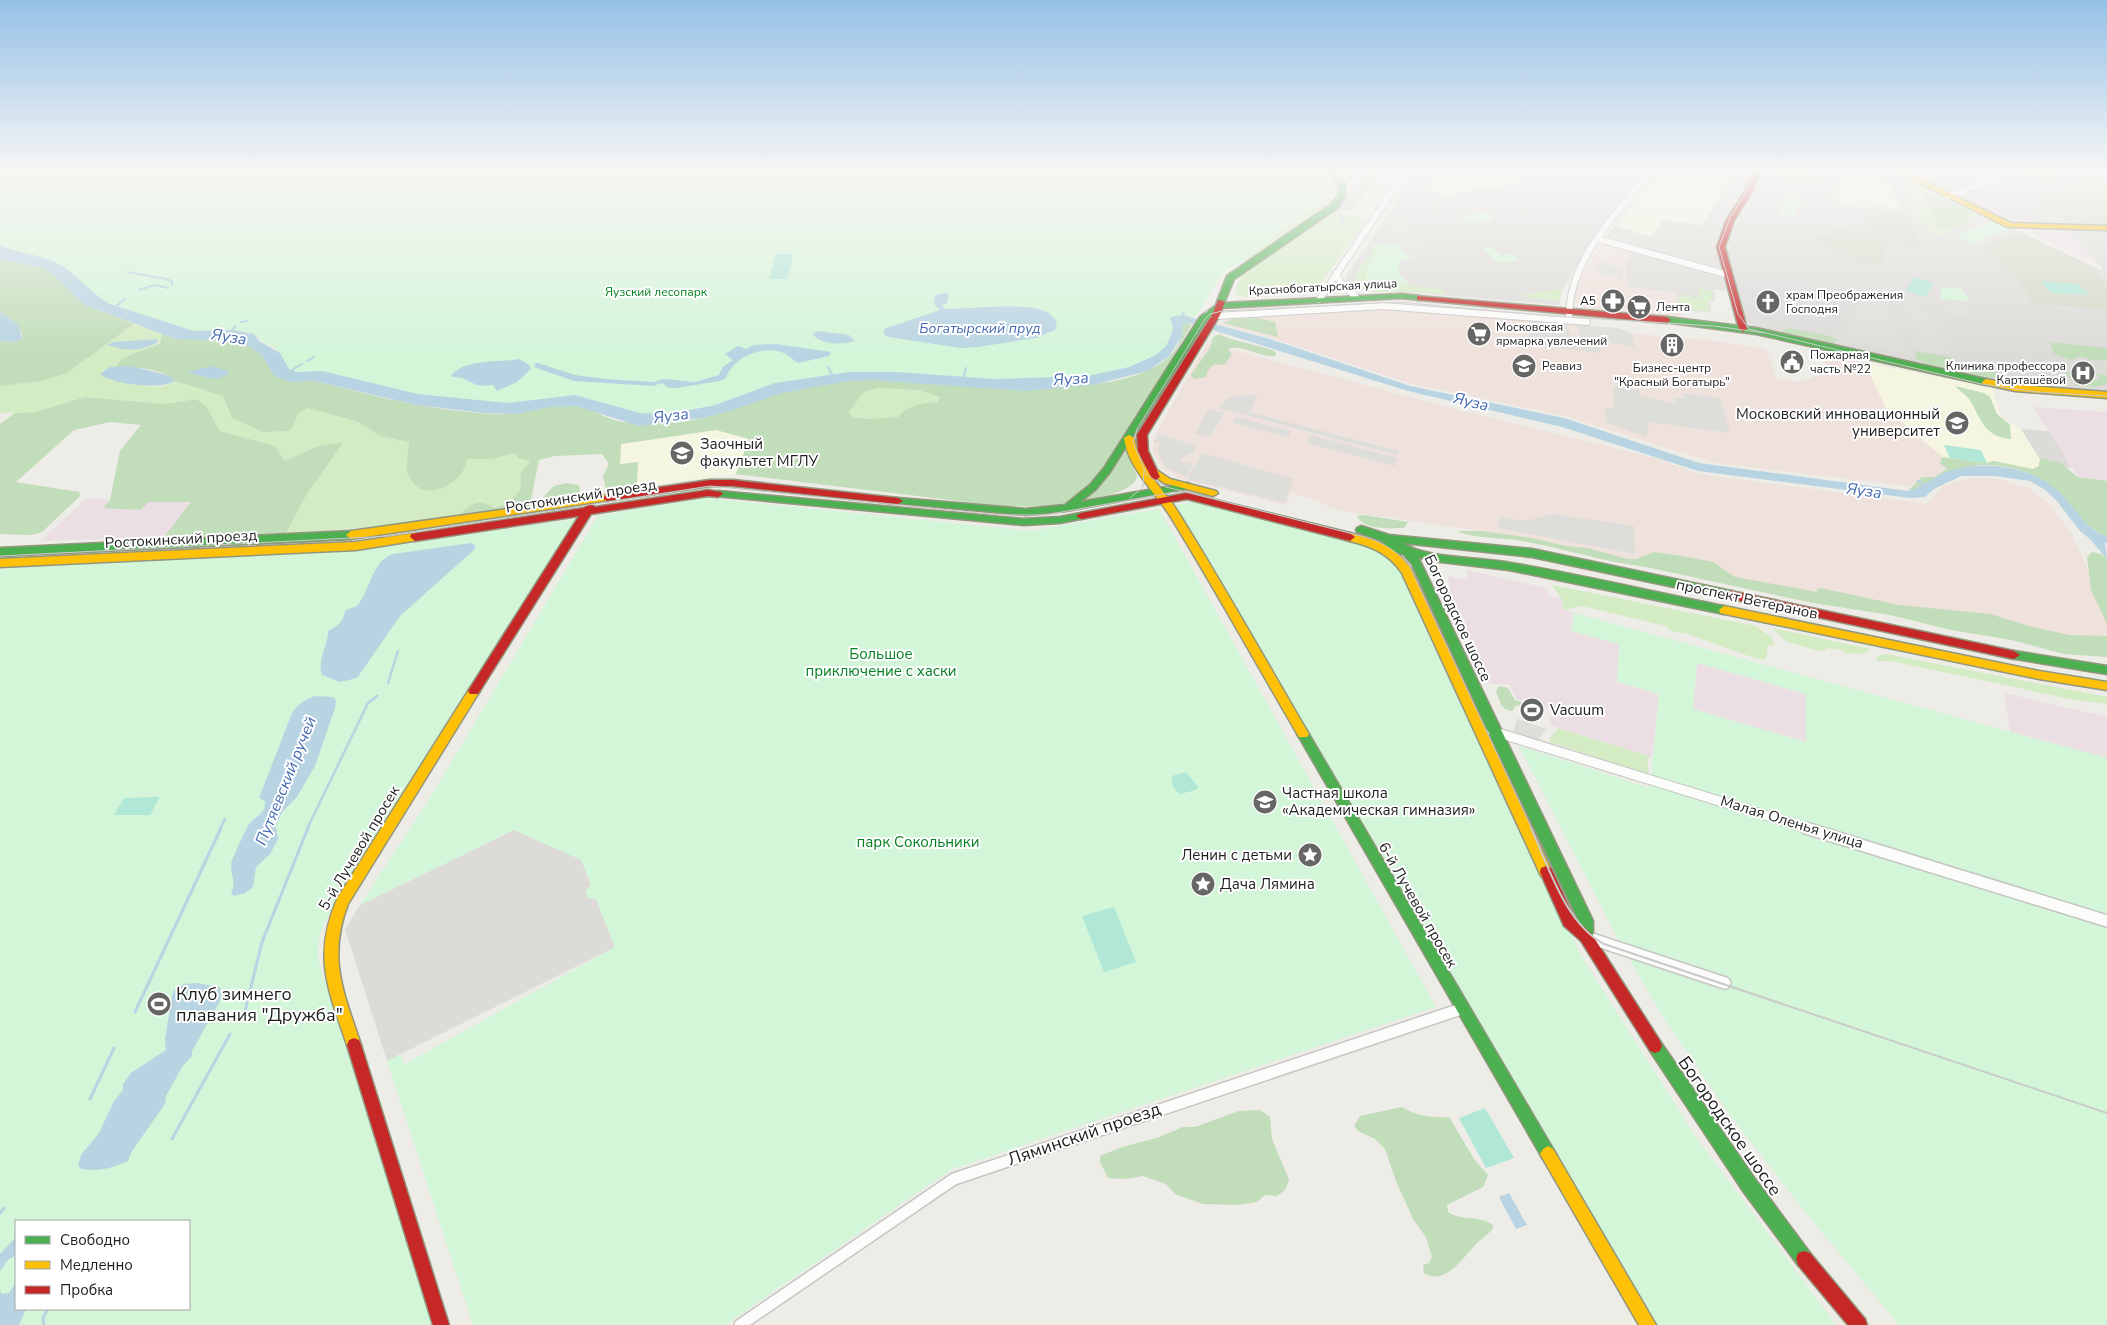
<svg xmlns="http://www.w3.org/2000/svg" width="2107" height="1325" font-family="'Nunito Sans',sans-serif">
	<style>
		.residential { fill: #dcdbd8 }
		.commercial { fill: #efe1db }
		.industrial { fill: #ebdfe4 }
		.education { fill: #f4f6e2 }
		.religious { fill: #dbdad8 }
		.construction { fill: #d5d7c8 }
		.grass { fill: #d4ecc4 }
		.forest { fill: #c2ddba; fill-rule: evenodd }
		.park { fill: #d3f5d8; fill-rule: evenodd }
		.pitch { fill: #b0e7d7 }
		.parking { fill: #ddddda }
		.water { fill: #b8d4e2 }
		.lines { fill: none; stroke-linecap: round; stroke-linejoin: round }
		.stream-far2 { stroke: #b8d4e2; stroke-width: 2 }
		.stream-far1 { stroke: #b8d4e2; stroke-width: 2.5 }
		.stream { stroke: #b8d4e2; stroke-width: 3 }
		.street-far2-casing { stroke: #c5c5c3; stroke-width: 8 }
		.street-far1-casing { stroke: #c5c5c3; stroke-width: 11 }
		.street-casing { stroke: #c5c5c3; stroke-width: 14 }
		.fast-casing { stroke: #92977e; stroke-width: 3 }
		.slow-casing { stroke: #92977e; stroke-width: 3 }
		.jam-casing { stroke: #92977e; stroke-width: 3 }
		.street-far2 { stroke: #fcfcfb; stroke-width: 6 }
		.street-far1 { stroke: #fcfcfb; stroke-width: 9 }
		.street { stroke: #fcfcfb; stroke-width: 11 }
		.fast { fill: #4caf50; fill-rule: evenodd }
		.slow { fill: #ffc107; fill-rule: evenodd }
		.jam { fill: #c62828; fill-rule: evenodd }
		.tram-far1 { stroke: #cacac9; stroke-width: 1 }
		.tram { stroke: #cacac9; stroke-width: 2 }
		.labels { text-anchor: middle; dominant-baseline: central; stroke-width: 4; stroke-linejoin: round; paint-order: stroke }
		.far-street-label { font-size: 12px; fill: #1e1e1e; stroke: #fff }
		.far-park-label { font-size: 12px; fill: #068222; stroke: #fff }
		.far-poi-label { font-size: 12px; fill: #1e1e1e; stroke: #fff; text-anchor: start }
		.far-water-label { font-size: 14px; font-style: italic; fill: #466cb3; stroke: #fff }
		.poi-label { font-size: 15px; fill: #1e1e1e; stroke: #fff; text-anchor: start }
		.street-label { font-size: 15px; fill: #1e1e1e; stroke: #fff }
		.park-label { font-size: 15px; fill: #068222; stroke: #fff }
		.water-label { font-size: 16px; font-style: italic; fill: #466cb3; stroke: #fff }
		.near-poi-label { font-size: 18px; fill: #1e1e1e; stroke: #fff; text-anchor: start }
		.near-street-label { font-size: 18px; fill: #1e1e1e; stroke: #fff }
	</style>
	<rect width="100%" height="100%" fill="#edece7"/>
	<!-- residential -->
	<g class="residential">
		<polygon points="1418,171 1648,171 1583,256 1562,290 1559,305 1428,294 1366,291 1347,285 1345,278"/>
		<polygon points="1657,171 1750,171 1744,191 1728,217 1716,247 1721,271 1605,238"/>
		<polygon points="1760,171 1894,171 2102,271 2102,268 2067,229 2107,230 2107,391 2004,384 1757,329 1751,326 1744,317 1730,268 1727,249 1731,233 1754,193"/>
		<polygon points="1903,171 2002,171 1996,176 1948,193"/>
		<polygon points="2010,171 2107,171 2107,226 2010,223 1956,196 2002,178"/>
		<polygon points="1634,250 1723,274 1726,291 1714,289 1715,301 1709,301 1711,312 1680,310 1675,293 1629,287 1624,267"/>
		<polygon points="2021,429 2049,431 2072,468 2044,466"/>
		<polygon points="514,830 581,859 615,947 387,1061 345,929 360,905"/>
	</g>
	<!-- commercial -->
	<g class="commercial">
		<polygon points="1603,242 1634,250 1624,267 1629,287 1675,293 1682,318 1585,309 1573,303 1575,289 1582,274"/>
		<polygon points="1379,309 1617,328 1626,333 1709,340 1766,349 1777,379 1802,382 1828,371 1822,355 1864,362 1886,408 1954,467 1918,483 1917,487 1716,463 1565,416 1412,384 1272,338 1220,324 1227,318"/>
		<polygon points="1207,343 1436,404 1655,458 1698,474 1927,504 1944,486 1970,478 1999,479 2028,488 2050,504 2072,535 2107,612 2107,648 1495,533 1343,511 1291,492 1286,505 1181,479 1162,468 1153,453 1153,439"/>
	</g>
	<!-- industrial -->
	<g class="industrial">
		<polygon points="2032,228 2067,229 2095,260 2081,257 2027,230"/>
		<polygon points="2033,407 2107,412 2107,481 2078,477"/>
		<polygon points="87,498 110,500 104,508 148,502 192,502 164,537 41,541"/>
		<polygon points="1467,570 1549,589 1547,596 1562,599 1564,610 1574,613 1571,631 1619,644 1617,682 1659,694 1652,757 1549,725 1553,710 1517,699 1510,685 1488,683 1451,598 1448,576 1467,580"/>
		<polygon points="1697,663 1806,694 1806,742 1693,709"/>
		<polygon points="2004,693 2107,717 2107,758 2010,732"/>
	</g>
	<!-- education -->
	<g class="education">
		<polygon points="1436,171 1512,171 1518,183 1443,195 1427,185"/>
		<polygon points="1660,171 1721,171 1736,173 1701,225 1663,220 1651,237 1616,226"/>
		<polygon points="1853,171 1871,172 1891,186 1900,209 1876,206 1859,208 1838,202 1830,194"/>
		<polygon points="1864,362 1992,388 2001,417 2021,429 2044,466 2034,474 1954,467 1886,408"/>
		<polygon points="716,430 750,439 736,474 637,487 638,462 620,464 621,444"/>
	</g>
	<!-- religious -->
	<polygon class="religious" points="1739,275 1769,279 1786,276 1822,286 1850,302 1833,335 1748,317"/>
	<!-- construction -->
	<g class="construction">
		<polygon points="2088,178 2107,179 2107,225 2067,224 2039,206 2046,198"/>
		<polygon points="1867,209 1907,213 1923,248 1887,244 1883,264 1857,261 1815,240 1837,229 1871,233"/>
		<polygon points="2023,233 2101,271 2095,272 2103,279 2107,280 2107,310 2033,303 2013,274 1981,245"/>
	</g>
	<!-- grass -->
	<g class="grass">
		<polygon points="1910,181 1979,214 1940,236 1919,218 1904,186"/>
		<polygon points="1327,196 1334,199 1330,207 1248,260 1245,259"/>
		<polygon points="1336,212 1367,219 1315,291 1245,297 1238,295 1235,291 1243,271"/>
		<polygon points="1381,244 1368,266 1375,282 1441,289 1447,294 1366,291 1347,285 1355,285 1355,275 1375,246"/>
		<polygon points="1698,288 1713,291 1714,299 1708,300 1709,311 1681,310 1678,298 1682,298 1682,294 1699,299"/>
		<polygon points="1556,289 1562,290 1560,301 1518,296"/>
		<path d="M134 324 162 334 160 342C145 351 125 353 115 367H110L104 377C125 382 156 393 175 381L223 396 232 418 290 431 299 413 308 408 359 422 380 436 410 442 407 464 421 490 444 487 467 459H491L515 452 530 461 520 482V491L508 503 494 508 485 503 459 517 450 519 376 527 286 533 308 492 344 442 318 446 285 461 275 446 220 431 206 406 196 399 165 404 85 397 35 412 0 413V386L43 381 67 373Z"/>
		<path d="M878 388 918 390 940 397 937 402C922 403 914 409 900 416 887 421 866 419 853 417L849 412 864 392Z"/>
		<polygon points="1552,585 1756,626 1771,637 1775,645 1768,645 1766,659 1757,659 1685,633 1673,632 1666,626 1582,606 1563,610 1562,599"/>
		<polygon points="1772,628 1870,649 1863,654 1844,653 1843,650 1827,648 1824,651 1820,651 1787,642"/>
		<polygon points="1887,654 2107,697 2107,704 2070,699 1891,661 1876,661 1878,656"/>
		<polygon points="1558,728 1652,757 1647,759 1649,774 1550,742 1549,740"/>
	</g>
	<!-- forest -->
	<g class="forest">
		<polygon points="1370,171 1382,171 1351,210 1341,212"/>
		<path d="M1765 171H1808L1807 175 1823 181C1810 188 1779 176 1765 171Z"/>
		<path d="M1923 192 1938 195 1972 214C1962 221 1949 232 1937 227L1936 216 1928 207Z"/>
		<polygon points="0,259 43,268 56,277 83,304 134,324 67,373 43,381 0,386 0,341 14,342 22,339 22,333 0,312"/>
		<polygon points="1258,318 1275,322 1278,337 1223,323 1233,319"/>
		<path d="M1190 323 1191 326C1170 361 1102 488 1069 502 1052 509 1019 506 1000 506L736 474 749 439 716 430 621 444 620 464 638 462 637 487 609 490 606 489 603 476 609 464 602 454 555 456 539 460 530 505 459 517C466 504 482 498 494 508L508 503 520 491 521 473 530 461 518 458 515 453 491 459H467C465 484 421 506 409 476 404 465 409 453 409 442L380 436 359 422 308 408 299 413 290 431 263 432 232 418 223 396 175 381C166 369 129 366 115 367 125 353 145 351 160 343L162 334 178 339 231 340C248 342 266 354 270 370L306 381H314C375 396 438 413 502 414 527 414 551 403 575 406 592 408 606 420 623 422 641 425 664 424 682 422 718 417 749 402 783 392 810 385 841 381 869 380 927 379 1182 420 1183 324ZM878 388 918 390 940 397 937 402C921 403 909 405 898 417L868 419 853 417 849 412 864 392Z"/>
		<polygon points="1789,328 1830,336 1837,340 1834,344 1830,343 1779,332"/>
		<path d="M1219 334C1237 343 1258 344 1276 352L1275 356C1259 357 1246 346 1230 348L1228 350 1232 354 1224 365 1215 364 1208 370 1206 377 1194 379 1191 375 1210 348 1213 337Z"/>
		<polygon points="2050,342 2107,348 2107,359 2096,361 2079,356 2071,360 2054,354"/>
		<polygon points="1914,351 1950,357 1963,366 1999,373 2008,379 2002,380 1929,365 1915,358 1916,354"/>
		<path d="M2067 372C2080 375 2085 383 2100 379L2095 373 2107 376V384L2095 387 2075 385 2066 373Z"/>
		<path d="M1955 386 1984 393 1990 397 1997 414 2010 425 2011 439C1985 437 1981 420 1970 400 1967 395 1959 391 1955 386Z"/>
		<polygon points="85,397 165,404 196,399 206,406 220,431 275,446 285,461 318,446 344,442 308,492 286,533 164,537 191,502 148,502 141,510 103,508 110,500 120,451 141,425 110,422 74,430 16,482 79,492 80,496 42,532 31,535 0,534 0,424 15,413 35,412"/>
		<path d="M1126 451 1137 476C1136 491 1096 499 1083 500L1099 487Z"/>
		<path d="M1942 457 1987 463 1994 461 2033 469 2039 466 2040 458 2060 463 2078 477 2107 481V536C2090 531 2077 513 2063 501 2054 493 2043 479 2031 474 2010 465 1979 461 1956 470 1940 476 1925 487 1908 491L1922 477H1934L1947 469 1940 463Z"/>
		<polygon points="567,483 579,485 580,492 555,501 545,498 544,496 554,486"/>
		<path d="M1364 515 1408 522 1404 528C1390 528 1365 531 1357 516Z"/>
		<path d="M1457 531H1482L1532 538 1566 546 1587 548 1628 559H1637L1654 552 1682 556 1713 562 1735 577 1812 591 1817 592V589L1821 588 1899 605 1990 614 2029 626 2069 635 2107 636V657L2064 654 2011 640 1951 630 1890 615 1813 603 1646 567C1604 562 1563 548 1521 541 1501 537 1474 539 1457 531Z"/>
		<polygon points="2092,552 2101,554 2107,559 2107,624 2091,590 2087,557"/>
		<path d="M1499 686 1508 688 1515 700 1522 702 1521 705 1515 706 1513 711C1501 711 1500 701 1496 691Z"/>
		<path d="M1402 1107C1416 1116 1432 1118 1449 1117L1474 1159 1488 1175 1483 1187 1447 1205 1448 1212C1463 1222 1479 1214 1494 1226 1490 1234 1483 1237 1477 1243 1464 1256 1445 1287 1424 1273L1423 1265 1429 1263 1432 1257 1426 1237 1413 1219 1396 1181 1385 1149 1375 1139 1358 1131 1354 1126 1360 1116Z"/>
		<polygon points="1260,1110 1270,1117 1272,1139 1289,1180 1285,1190 1277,1196 1265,1195 1257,1202 1239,1205 1203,1204 1175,1194 1166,1184 1143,1176 1126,1179 1108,1178 1100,1162 1100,1156 1122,1147 1157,1138 1183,1127 1195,1127 1239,1111"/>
	</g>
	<!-- park -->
	<g class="park">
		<path d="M0 171H1358L1245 259 1223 272 1196 317 1183 315 1173 328 1166 346 1156 355 1129 367 1116 370 1088 376 995 379 897 372H849L775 383 715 405 670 414 640 413 575 395 508 403 418 394 322 371 296 372 289 370 280 353 274 347 245 332 234 330 194 331 110 304C89 293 76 272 55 262 37 254 17 253 0 245Z"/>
		<polygon points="2017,171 2071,171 2073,172 2065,175 2057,175 2061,177 2050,182 2035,175 2029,178 2015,172"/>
		<polygon points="1789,195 1804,200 1793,217 1778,213"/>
		<polygon points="1486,212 1494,220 1468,224 1461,216"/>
		<polygon points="1992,221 2010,229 1973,244 1956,235"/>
		<path d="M1381 244 1399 245 1411 258 1401 261C1395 272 1402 279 1411 284L1368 280 1366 276 1368 266Z"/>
		<polygon points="1492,247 1501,256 1512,254 1519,260 1498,263 1482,248"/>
		<polygon points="1942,287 1962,289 1969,301 1940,299"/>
		<polygon points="706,498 1030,531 1159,509 1436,1007 952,1169 725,1325 473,1325 387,1061 400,1054 405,1064 615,947 596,899 587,898 585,892 591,884 581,860 514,830 360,905 428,801 598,516"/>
		<polygon points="1201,501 1376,547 1396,563 1581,956 1696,1137 1836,1325 1656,1325 1175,505"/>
		<path d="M577 519 330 913 319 935 318 959 435 1325H0V569L378 548ZM16 1221H189V1309H16Z"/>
		<path d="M1574 613 2107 758V1325H1899L1802 1208 1730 1115 1662 1015 1619 941 1519 746 1650 788 1659 694 1617 682 1619 644 1571 631ZM1697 663 1806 694V742L1693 709Z"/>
	</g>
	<!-- pitch -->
	<g class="pitch">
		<polygon points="776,254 794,254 787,279 769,279"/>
		<polygon points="1915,277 1933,283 1926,297 1905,291"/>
		<polygon points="2043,281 2078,284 2089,295 2051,293 2041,282"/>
		<polygon points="1944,445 1981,450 1987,463 1950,458"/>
		<path d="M1186 772 1198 787 1196 790 1180 794C1174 790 1171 783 1172 776Z"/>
		<polygon points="160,797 150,815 114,815 124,798"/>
		<polygon points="1114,907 1136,962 1104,972 1082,916"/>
		<polygon points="1485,1108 1514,1158 1486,1168 1459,1118"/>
	</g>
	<!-- parking -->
	<g class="parking">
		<polygon points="2070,173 2078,176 2053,188 2030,179 2036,176 2051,182"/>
		<polygon points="1428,194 1439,209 1411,212 1411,224 1439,258 1408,255 1386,229 1389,224 1387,222 1405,197"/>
		<polygon points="2018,203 2039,206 2067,224 2009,222 2006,219 2022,213"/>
		<polygon points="1805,227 1818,232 1807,240 1801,237 1795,239 1794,242 1776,238 1778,229 1796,232"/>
		<polygon points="1601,262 1623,268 1622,279 1597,272 1597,267"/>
		<polygon points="1879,281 1894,286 1889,307 1860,303"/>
		<polygon points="1942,306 1965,309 1972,318 1949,316"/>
		<polygon points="1857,308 1892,312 1912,355 1843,340"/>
		<polygon points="1903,308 1933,312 1952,354 1921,350"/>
		<polygon points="1528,321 1566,324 1571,338 1599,342 1601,353 1531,345"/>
		<polygon points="1577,325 1617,328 1631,333 1635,347 1581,338"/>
		<polygon points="1613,386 1639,390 1640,396 1671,403 1675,402 1674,397 1685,399 1683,393 1720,398 1730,433 1650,422 1646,437 1606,422 1605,408 1614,408"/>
		<polygon points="1258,395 1249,412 1399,451 1398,455 1219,408 1225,400 1236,396"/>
		<polygon points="1209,409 1224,413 1210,437 1195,433"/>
		<polygon points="1236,417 1291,431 1288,437 1233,423"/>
		<polygon points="1160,434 1196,446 1193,453 1179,458 1184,464 1191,462 1193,465 1186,477 1165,466 1157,451 1160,443 1154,442"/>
		<polygon points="1310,435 1397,458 1395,466 1307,443"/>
		<polygon points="1202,453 1293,479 1285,503 1187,479"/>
		<polygon points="1552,514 1634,526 1635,554 1498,528 1499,517 1526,521"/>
		<polygon points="1517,719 1546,729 1537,741 1513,733"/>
	</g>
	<!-- water -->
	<g class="water">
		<path d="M0 245C17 253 37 254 55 262 76 272 90 293 110 304L194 331 234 330 254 334 259 341 280 353 289 369 296 372 322 371 418 394 508 403 575 395 640 413 670 414 715 405 775 383 849 372H897L995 379 1088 376 1129 367 1156 355 1166 346 1171 335 1173 328 1170 318 1174 316 1183 315 1270 339 1410 386 1564 418 1699 463 1908 491C1923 487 1934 476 1949 471 1985 459 2036 466 2063 496 2076 510 2088 531 2107 536V543H2105L2107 559 2090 539 2080 531 2056 500 2044 489 2030 481 1995 476H1961L1934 489 1925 497 1910 498 1698 471 1562 427 1408 391 1190 323 1183 324 1182 336 1169 356 1148 371 1092 385 1026 391 870 380 842 382 782 393 730 411 703 418 639 426 576 406 549 407 517 414 482 413 417 405 314 381 290 382 274 376 262 355 240 341 178 339 162 334 83 304 56 277 43 268 0 259Z"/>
		<path d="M945 293 949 294 947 303 942 305 945 309C967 309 1024 303 1042 310 1049 312 1053 316 1057 322L1055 330 1036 338 978 347 961 348 889 337 884 335V329L940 310 934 304 935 295Z"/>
		<polygon points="0,312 19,325 22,339 14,342 0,341"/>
		<path d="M818 331 849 335 855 341C845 345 819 345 813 334Z"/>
		<path d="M158 339 157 343C137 352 127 351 107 345L113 342Z"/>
		<path d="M776 344 831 352 829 356 798 363C793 360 787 353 781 352 760 346 733 357 726 378L720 381 676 388H669L662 383 653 386 574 381 534 367 535 363H538L575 375 605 379 654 382 663 379 695 382 719 375 723 367 733 360 725 354 738 346 746 349 753 345Z"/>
		<path d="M519 359 529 365 531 369 517 382 497 391 493 385C477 387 477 385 462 378 459 377 454 378 451 376 464 358 499 363 519 359Z"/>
		<path d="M131 366 171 376 175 381C161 390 114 385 100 374L110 367Z"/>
		<path d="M212 366 229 372C222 385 199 375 187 372Z"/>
		<path d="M471 543 475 545V549L400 616 357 678 340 682 322 675C317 660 328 646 328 631 337 627 344 621 345 611 350 607 354 609 358 605 370 590 372 561 393 554Z"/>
		<path d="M315 696 333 697 336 700 335 708 315 766 297 797 282 812 276 826 278 839 270 854 256 867 253 887 245 893 234 896 231 894C238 878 228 874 232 860 237 849 242 837 248 826 254 815 266 816 265 801L259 798 292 713C298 704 304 700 315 696Z"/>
		<path d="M197 983 220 987 221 999 192 1051V1056L182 1067 166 1096 165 1104 132 1151 128 1161C112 1168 100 1172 81 1169L78 1165 81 1155 99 1133 114 1101 123 1090V1084L131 1073 166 1050 165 1039 173 991 184 984Z"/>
		<polygon points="1509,1193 1527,1225 1516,1229 1499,1197"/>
		<polygon points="16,1237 16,1255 8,1260 0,1271 0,1254"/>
		<polygon points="16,1282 16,1309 26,1309 19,1325 0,1325 0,1288 1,1294 9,1293"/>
	</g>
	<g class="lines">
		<!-- stream-far2 -->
		<g class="stream-far2">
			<polyline points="1346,226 1338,211 1361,180"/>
			<polyline points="127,272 166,279 172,281 172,285"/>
			<polyline points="139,290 155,285 168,288"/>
			<polyline points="115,307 125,299"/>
			<polyline points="1183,315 1184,312"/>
			<polyline points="241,322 247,321"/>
			<polyline points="230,332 236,326"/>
			<polyline points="307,361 314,357"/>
			<polyline points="828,367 833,376"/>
			<polyline points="290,371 302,364"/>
			<polyline points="963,378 966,368"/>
		</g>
		<!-- stream-far1 -->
		<g class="stream-far1">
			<polyline points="1918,481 1928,486"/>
			<polyline points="388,683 398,651"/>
			<polyline points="220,829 225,819"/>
			<polyline points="307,829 368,703 377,696"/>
		</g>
		<!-- stream -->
		<g class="stream">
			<polyline points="245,1011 262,942 308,828"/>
			<polyline points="135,1012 221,828"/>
			<polyline points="90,1099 114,1048"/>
			<polyline points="172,1139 230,1034"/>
			<polyline points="0,1213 4,1208"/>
			<polyline points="44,1325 43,1318 48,1309"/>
		</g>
		<defs>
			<g id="street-far2">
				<polyline points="1342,196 1362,171"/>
				<polyline points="1948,196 1999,177 2005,171"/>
				<polyline points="1598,239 1729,275"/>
				<polyline points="1336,273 1340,282 1356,297"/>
				<polyline points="1319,300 1406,171"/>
				<polyline points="1208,314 1216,316 1383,306 1587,322"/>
				<path d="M1569 317C1569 259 1617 213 1651 171"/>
			</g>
			<polyline id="street-far1" points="1492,731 1810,829"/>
			<g id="street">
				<polyline points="1806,828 2107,921"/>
				<polyline points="1586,937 1725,983"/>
				<polyline points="740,1325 954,1179 1461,1009"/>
			</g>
			<g id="fast">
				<polygon points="1327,171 1335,171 1347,187 1346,196 1336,209 1234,279 1224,303 1401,294 1420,296 1424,298 1420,300 1401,298 1220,308 1206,321 1110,472 1096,489 1080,502 1188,483 1193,486 1191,488 1066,511 1026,515 894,503 893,501 894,499 898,498 1026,509 1065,505 1090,485 1104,468 1200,317 1218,304 1217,302 1227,276 1330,205 1338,196 1339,187"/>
				<polygon points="1667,317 1756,328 1986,379 1990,382 1986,385 1756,334 1664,322 1664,318"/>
				<polygon points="718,491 1023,519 1060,517 1081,513 1086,516 1085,518 1060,523 1023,525 715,496 713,494 715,492"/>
				<path d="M1361 526 1389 535 1532 549 1731 591 1736 595 1731 599 1532 557 1403 543C1425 559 1482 557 1511 563 1582 575 1653 592 1724 606L1729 610 1724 614 1509 570 1433 561 1418 557 1593 921V937L1591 941 1586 943 1581 941 1579 937V921L1488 731 1412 564 1403 554 1382 549 1381 546 1382 543H1387L1357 532 1356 530 1357 528Z"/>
				<polygon points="351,531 356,535 351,539 0,556 0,548"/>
				<polygon points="2014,651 2107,666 2107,674 2010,658 2008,655"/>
				<polygon points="1303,729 1307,731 1553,1149 1556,1154 1553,1159 1548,1162 1543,1159 1299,737 1297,734 1299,731"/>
				<polygon points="1655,1039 1660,1041 1755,1179 1810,1253 1812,1259 1810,1265 1804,1267 1798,1265 1743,1191 1650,1051 1648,1046 1650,1041"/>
			</g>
			<g id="slow">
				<polygon points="1895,171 1905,171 2011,223 2107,226 2107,230 2007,227"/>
				<polygon points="1986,379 2015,385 2107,392 2107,398 2015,391 1983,384 1982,382"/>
				<path d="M1129 435 1134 438C1139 468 1164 489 1180 515 1224 586 1265 659 1307 731L1309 734 1307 737H1299C1257 665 1216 591 1172 519 1156 492 1129 470 1124 438Z"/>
				<polygon points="1152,467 1170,479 1216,491 1218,493 1213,496 1164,483 1149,472 1147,470"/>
				<polygon points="607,495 610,496 612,498 610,500 351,539 346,535 351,531"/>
				<polygon points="415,533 420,537 419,540 356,550 0,567 0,559 356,542"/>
				<path d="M1350 533C1377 541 1394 545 1411 569L1552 872 1551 876 1546 878 1541 876 1402 573C1388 552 1370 546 1346 540L1345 537Z"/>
				<polygon points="1724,606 2039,671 2107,682 2107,690 2039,679 1720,613 1719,610"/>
				<path d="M474 687 478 688 480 691 478 694 348 904C327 959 344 993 361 1045L359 1050 354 1052 349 1050 347 1045C328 989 312 955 338 897L470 688Z"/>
				<polygon points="1548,1146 1553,1149 1656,1325 1639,1325 1543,1159 1540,1154 1543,1149"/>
			</g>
			<g id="jam">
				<polygon points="1752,171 1760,171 1752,192 1734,221 1725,247 1747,329 1743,332 1739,329 1717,247 1726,221 1744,192"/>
				<polygon points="1417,296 1667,317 1671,320 1667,323 1420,300 1417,300"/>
				<polygon points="1218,300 1221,300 1225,302 1220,315 1147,435 1148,451 1160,477 1155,480 1152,479 1138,451 1137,435 1212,315"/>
				<polygon points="710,480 733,480 898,498 903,501 898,504 733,486 710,486 607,501 602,498 607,495"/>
				<polygon points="708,490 721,492 723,494 718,497 708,496 591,514 478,694 470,694 468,691 470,688 579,516 415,541 410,537 411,534 584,508 590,504 595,507"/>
				<polygon points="1187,493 1350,533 1355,537 1350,541 1187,499 1081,519 1076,516 1081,513"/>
				<polygon points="1731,591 2014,651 2020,655 2014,659 1727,598 1726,595"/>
				<polygon points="1546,866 1551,868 1574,918 1591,933 1660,1041 1662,1046 1660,1051 1655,1053 1650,1051 1581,941 1564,926 1540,872 1541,868"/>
				<polygon points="354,1038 359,1040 361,1045 449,1325 433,1325 347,1045 349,1040"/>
				<polygon points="1804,1251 1810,1253 1865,1319 1867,1325 1848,1325 1798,1265 1796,1259 1798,1253"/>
			</g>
		</defs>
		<!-- street-far2 casing -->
		<use href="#street-far2" class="street-far2-casing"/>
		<!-- street-far1 casing -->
		<use href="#street-far1" class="street-far1-casing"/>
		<!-- street casing -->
		<use href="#street" class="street-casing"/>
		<!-- fast casing -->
		<use href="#fast" class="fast-casing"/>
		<!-- slow casing -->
		<use href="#slow" class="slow-casing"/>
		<!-- jam casing -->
		<use href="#jam" class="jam-casing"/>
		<!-- street-far2 -->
		<use href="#street-far2" class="street-far2"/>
		<!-- street-far1 -->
		<use href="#street-far1" class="street-far1"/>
		<!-- street -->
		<use href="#street" class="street"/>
		<!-- fast -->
		<use href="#fast" class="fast"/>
		<!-- slow -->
		<use href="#slow" class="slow"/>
		<!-- jam -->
		<use href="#jam" class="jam"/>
		<!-- tram-far1 -->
		<g class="tram-far1">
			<polyline points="1754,171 1746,192 1730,218 1719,247 1738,314 1749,329 1982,384 2037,392 2107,396"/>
			<polyline points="1130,498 1143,487 1144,470"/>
			<polyline points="0,556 390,536 710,486 1000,515 1045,515 1175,492"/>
			<path d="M1532 829 1410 567C1399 553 1386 544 1369 538L1166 487 1147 475 1133 443 1137 429 1205 319 1210 314 1222 311 1399 302 1551 316 1714 326 1765 333"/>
		</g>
		<!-- tram -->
		<path class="tram" d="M1531 828C1549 867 1565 923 1604 944L2107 1113"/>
	</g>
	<!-- sky -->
	<linearGradient id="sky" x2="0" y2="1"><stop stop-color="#95c1e6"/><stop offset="0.48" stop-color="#f7f6f4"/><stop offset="1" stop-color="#f7f6f4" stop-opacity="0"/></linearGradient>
	<rect width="2107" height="356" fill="url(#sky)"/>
	<!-- icons -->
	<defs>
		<symbol id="pharmacy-disc" viewBox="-11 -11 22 22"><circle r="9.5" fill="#666664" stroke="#fff"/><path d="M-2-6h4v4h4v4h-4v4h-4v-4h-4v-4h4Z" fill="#fff"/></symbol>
		<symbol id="church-disc" viewBox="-11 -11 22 22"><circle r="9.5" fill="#666664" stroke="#fff"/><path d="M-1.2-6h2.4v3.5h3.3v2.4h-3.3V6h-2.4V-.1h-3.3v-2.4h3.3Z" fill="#fff"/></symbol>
		<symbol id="supermarket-disc" viewBox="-11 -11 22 22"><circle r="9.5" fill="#666664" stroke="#fff"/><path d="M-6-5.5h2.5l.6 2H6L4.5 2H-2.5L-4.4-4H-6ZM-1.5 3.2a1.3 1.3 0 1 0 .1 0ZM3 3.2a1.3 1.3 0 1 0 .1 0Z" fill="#fff"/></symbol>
		<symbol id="building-disc" viewBox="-11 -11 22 22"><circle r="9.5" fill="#666664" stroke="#fff"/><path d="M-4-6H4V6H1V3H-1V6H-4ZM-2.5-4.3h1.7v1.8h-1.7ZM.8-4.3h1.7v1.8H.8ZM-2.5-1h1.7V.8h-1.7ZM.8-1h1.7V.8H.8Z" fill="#fff"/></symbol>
		<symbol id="civic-disc" viewBox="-11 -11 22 22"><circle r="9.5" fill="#666664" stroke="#fff"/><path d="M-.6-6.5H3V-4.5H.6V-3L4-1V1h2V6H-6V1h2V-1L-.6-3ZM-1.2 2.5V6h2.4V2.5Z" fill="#fff"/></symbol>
		<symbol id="university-disc" viewBox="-11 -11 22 22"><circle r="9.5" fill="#666664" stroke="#fff"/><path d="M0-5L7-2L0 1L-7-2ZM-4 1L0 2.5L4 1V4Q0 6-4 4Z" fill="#fff"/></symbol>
		<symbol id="hospital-disc" viewBox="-11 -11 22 22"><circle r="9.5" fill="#666664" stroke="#fff"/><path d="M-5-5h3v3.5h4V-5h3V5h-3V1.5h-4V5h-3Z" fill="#fff"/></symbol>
		<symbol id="stadium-disc" viewBox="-11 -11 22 22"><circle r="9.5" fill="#666664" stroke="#fff"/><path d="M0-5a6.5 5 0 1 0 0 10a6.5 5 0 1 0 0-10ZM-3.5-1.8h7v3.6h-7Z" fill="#fff"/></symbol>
		<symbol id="school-disc" viewBox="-11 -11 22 22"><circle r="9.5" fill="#666664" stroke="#fff"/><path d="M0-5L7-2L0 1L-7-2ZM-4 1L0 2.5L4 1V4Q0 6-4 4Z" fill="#fff"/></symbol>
		<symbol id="sight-disc" viewBox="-11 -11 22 22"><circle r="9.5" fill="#666664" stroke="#fff"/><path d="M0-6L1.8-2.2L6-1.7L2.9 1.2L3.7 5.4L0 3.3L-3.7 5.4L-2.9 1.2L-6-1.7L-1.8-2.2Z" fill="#fff"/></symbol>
	</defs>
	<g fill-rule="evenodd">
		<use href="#pharmacy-disc" x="1599" y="287" width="28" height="28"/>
		<use href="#church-disc" x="1754" y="288" width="28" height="28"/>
		<use href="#supermarket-disc" x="1625" y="293" width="28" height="28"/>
		<use href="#supermarket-disc" x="1465" y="320" width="28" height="28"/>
		<use href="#building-disc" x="1658" y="331" width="28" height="28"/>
		<use href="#civic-disc" x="1778" y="348" width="28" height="28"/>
		<use href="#university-disc" x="1510" y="352" width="28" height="28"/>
		<use href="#hospital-disc" x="2069" y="359" width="28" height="28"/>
		<use href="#university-disc" x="1943" y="409" width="28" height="28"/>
		<use href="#university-disc" x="668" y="439" width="28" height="28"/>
		<use href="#stadium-disc" x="1518" y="696" width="28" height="28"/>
		<use href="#school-disc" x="1251" y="788" width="28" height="28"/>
		<use href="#sight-disc" x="1296" y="841" width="28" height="28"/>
		<use href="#sight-disc" x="1189" y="870" width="28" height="28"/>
		<use href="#stadium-disc" x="145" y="990" width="28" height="28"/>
	</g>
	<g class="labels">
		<!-- far-street labels -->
		<g class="far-street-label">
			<text transform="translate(1323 287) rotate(-3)">Краснобогатырская улица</text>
		</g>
		<!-- far-park labels -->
		<g class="far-park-label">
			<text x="656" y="292">Яузский лесопарк</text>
		</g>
		<!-- far-poi labels -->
		<g class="far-poi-label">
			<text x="1786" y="295">храм Преображения<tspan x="1786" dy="14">Господня</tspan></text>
			<text x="1596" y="301" text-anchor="end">А5</text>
			<text x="1656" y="307">Лента</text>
			<text x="1496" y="327">Московская<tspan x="1496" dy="14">ярмарка увлечений</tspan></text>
			<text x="1810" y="355">Пожарная<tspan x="1810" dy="14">часть №22</tspan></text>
			<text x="1542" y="366">Реавиз</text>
			<text x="2066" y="366" text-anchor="end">Клиника профессора<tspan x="2066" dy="14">Карташёвой</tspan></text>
			<text x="1672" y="368" text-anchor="middle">Бизнес-центр<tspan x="1672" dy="14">"Красный Богатырь"</tspan></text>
		</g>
		<!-- far-water labels -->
		<g class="far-water-label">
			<text x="980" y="328">Богатырский пруд</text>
		</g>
		<!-- poi labels -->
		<g class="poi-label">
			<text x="1940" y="414" text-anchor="end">Московский инновационный<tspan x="1940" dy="17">университет</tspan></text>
			<text x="700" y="444">Заочный<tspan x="700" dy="17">факультет МГЛУ</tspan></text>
			<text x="1550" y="710">Vacuum</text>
			<text x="1282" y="793">Частная школа<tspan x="1282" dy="17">«Академическая гимназия»</tspan></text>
			<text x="1292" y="855" text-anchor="end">Ленин с детьми</text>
			<text x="1220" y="884">Дача Лямина</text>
		</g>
		<!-- street labels -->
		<g class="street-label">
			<text transform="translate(581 496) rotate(-9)">Ростокинский проезд</text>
			<text transform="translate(181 539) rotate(-3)">Ростокинский проезд</text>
			<text transform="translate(1747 599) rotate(12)">проспект Ветеранов</text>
			<text transform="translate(1458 618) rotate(65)">Богородское шоссе</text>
			<text transform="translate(1792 822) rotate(17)">Малая Оленья улица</text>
			<text transform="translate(359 848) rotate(-59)">5-й Лучевой просек</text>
			<text transform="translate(1418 905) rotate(60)">6-й Лучевой просек</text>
		</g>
		<!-- park labels -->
		<g class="park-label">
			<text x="881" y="654">Большое<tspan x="881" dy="17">приключение с хаски</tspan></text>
			<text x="918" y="842">парк Сокольники</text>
		</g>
		<!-- water labels -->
		<g class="water-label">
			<text transform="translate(229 337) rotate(9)">Яуза</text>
			<text transform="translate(1071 379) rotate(-4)">Яуза</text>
			<text transform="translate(1471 402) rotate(13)">Яуза</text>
			<text transform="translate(671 416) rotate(-7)">Яуза</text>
			<text transform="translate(1864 491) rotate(8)">Яуза</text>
			<text transform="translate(286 781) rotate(-68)">Путяевский ручей</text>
		</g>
		<!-- near-poi labels -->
		<g class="near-poi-label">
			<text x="176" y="994">Клуб зимнего<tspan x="176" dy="21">плавания "Дружба"</tspan></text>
		</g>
		<!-- near-street labels -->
		<g class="near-street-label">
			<text transform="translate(1730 1126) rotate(55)">Богородское шоссе</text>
			<text transform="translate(1084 1134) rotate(-19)">Ляминский проезд</text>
		</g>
	</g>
	<!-- legend -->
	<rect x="15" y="1220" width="175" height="90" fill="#ffffff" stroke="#a5a5a5"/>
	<rect x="25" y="1236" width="25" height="8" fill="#4caf50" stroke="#a5a5a5"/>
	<text x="60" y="1245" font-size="15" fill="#1e1e1e">Свободно</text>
	<rect x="25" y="1261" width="25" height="8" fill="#ffc107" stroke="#a5a5a5"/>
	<text x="60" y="1270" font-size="15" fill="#1e1e1e">Медленно</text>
	<rect x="25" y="1286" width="25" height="8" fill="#c62828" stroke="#a5a5a5"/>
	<text x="60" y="1295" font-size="15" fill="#1e1e1e">Пробка</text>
</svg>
